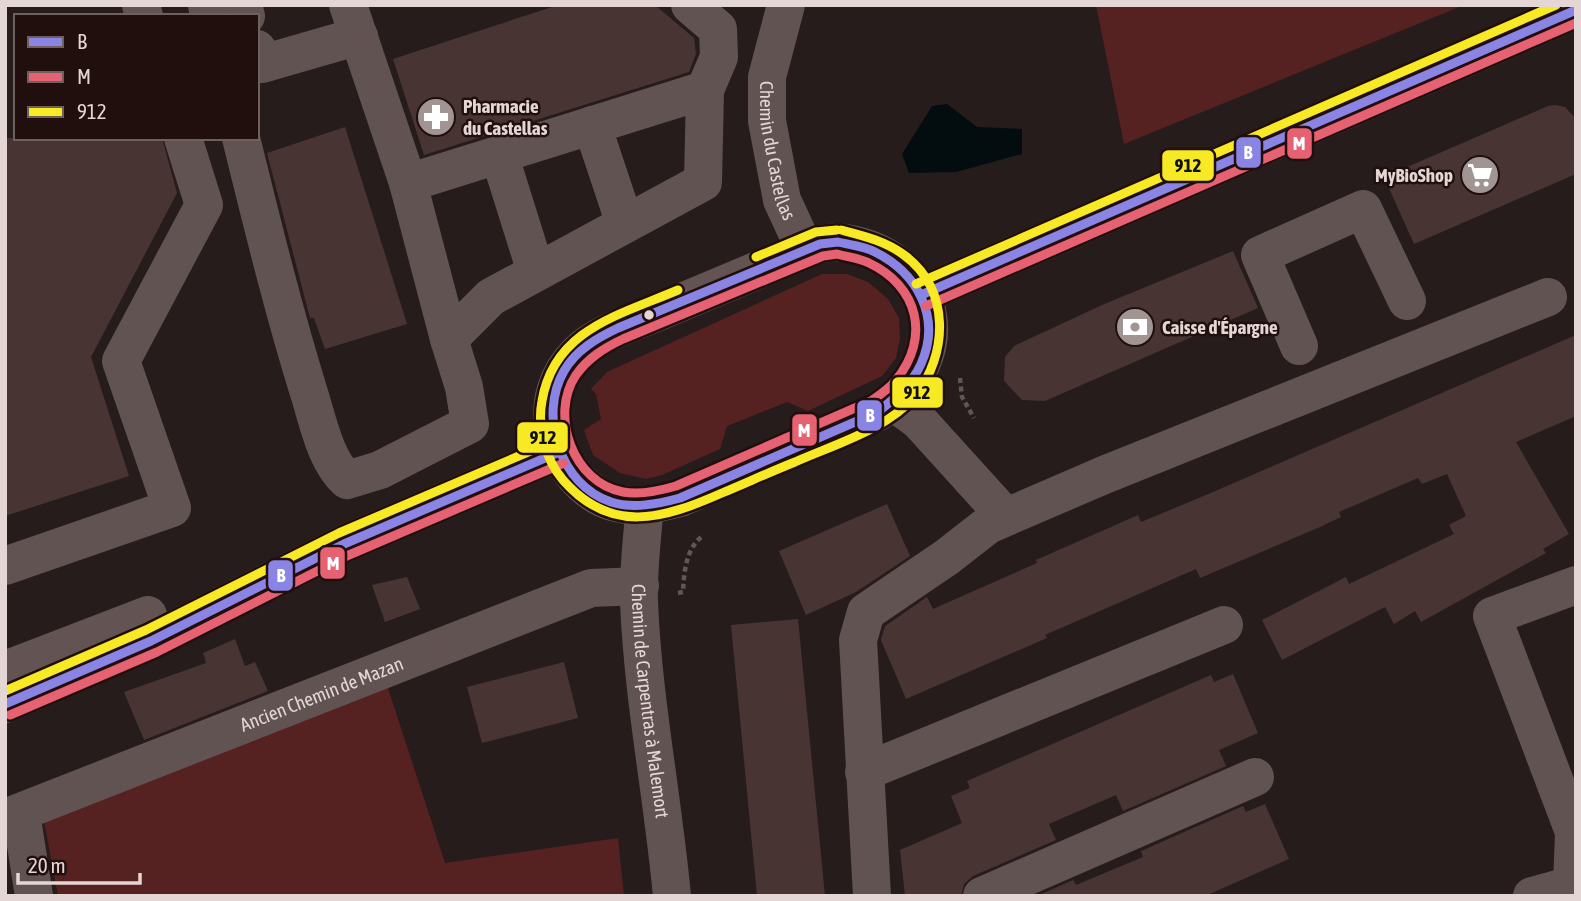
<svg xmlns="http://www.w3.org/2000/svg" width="1581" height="901" font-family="'Asap Condensed',sans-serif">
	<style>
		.green { fill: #562221 }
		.water { fill: #030d10 }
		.building { fill: #493434 }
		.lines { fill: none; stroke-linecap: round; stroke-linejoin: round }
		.path { stroke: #605655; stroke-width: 4.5; stroke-dasharray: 5 3.5; stroke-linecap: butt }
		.minor { stroke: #615352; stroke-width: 38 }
		.major { stroke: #635353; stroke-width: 38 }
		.bus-1-casing { stroke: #210f0e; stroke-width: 14 }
		.bus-2-casing { stroke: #210f0e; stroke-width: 14 }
		.bus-3-casing { stroke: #210f0e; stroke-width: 14 }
		.bus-1 { stroke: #8a84e5; stroke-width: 9 }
		.bus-2 { stroke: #e66272; stroke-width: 9 }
		.bus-3 { stroke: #f8e925; stroke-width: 9 }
		.bus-dot { fill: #e3d6d4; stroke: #210f0e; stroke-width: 2.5 }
		.labels { text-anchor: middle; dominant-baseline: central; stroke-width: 5; stroke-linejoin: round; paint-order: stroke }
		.poi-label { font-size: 19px; font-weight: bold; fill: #e3d6d4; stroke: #210f0e; text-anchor: start }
		.street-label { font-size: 19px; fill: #e3d6d4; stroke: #210f0e }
		.line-badge { stroke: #210f0e; stroke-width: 2.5 }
		.badge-label { font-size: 19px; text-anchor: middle; font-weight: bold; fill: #fff }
		.pale-badge-label { font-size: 19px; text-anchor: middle; font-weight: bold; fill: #111 }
	</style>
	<rect width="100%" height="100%" fill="#261c1c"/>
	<!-- green -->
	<g class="green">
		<polygon points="1096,5 1464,5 1124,144"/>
		<polygon points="822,274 847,274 868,282 888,299 899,318 900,338 896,358 882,376 808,411 787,402 727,426 720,449 662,475 646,479 620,473 593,455 584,430 601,419 596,394 591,389 607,372"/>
		<polygon points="387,685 445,863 618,838 624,896 58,896 44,821"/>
	</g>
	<!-- water -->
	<polygon class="water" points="947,104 977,127 1022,129 1022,154 956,172 909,173 902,154 932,106"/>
	<!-- building -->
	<g class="building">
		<polygon points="558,5 655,5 694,38 696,54 689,72 424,155 393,59"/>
		<polygon points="1555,105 1565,107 1576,119 1576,174 1414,244 1384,177 1548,106"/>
		<polygon points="345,127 407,324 325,349 314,318 310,318 267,153"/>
		<polygon points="5,138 162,138 177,193 91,357 129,476 5,516"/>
		<polygon points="1233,251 1258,308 1045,401 1022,400 1004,381 1005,357 1014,346 1102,305"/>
		<polygon points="1576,335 1576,416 1516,442 1569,534 1543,549 1546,553 1421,622 1415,611 1394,624 1385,607 1282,660 1262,620 1346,577 1349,584 1454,534 1449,525 1466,516 1447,474 1422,484 1418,478 1339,512 1341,517 1320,527 1200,578 1196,569 1045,635 1047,638 906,699 881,640 885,626 927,597 933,609 1037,563 1036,560 1138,515 1141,522 1206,495"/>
		<polygon points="887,504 910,556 856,592 806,615 779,551"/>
		<polygon points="407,577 420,609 385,622 372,585"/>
		<polygon points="798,619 825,896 757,896 731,625"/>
		<polygon points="235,639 245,666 255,662 268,691 144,740 124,692 206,663 203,653"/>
		<polygon points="564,662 578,718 482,743 467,687"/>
		<polygon points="1233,674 1258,733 1219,750 1226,766 1123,811 1116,795 1049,824 1056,840 973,876 964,884 961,896 905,896 900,850 962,823 951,796 970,788 967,781 1211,675 1214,682"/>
		<polygon points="1265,804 1289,859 1205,896 1037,896 1073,880 1076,885 1143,857 1141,851 1243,806 1246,812"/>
	</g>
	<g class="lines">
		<!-- path -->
		<g class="path">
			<polyline points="960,378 962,397 974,418"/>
			<path d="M678 593 683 592C684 572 686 547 704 535"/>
		</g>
		<!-- minor -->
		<g class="minor">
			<polyline points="141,5 144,16"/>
			<polyline points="207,5 209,16"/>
			<polyline points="243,5 246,16"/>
			<polyline points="348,5 408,183 449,339 491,297 703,182 705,90 719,57 718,29 690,5"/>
			<path id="s1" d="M786 5 767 77V121L782 200 805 250"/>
			<polyline points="257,49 262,64 359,36"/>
			<polyline points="592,125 625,224"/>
			<path d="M241 138C262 223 283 309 309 393 318 421 325 460 347 480L380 470 470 424 464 387 449 339"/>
			<polyline points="499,154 536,272"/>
			<polyline points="408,183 705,90"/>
			<polyline points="1299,346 1260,255 1363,209 1407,301"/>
			<polyline points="893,402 919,421 1006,517"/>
			<path id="s2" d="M645 506C642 538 638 570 639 602 643 700 663 798 672 896"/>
			<polyline points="5,566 172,508 121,361 204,205 183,138"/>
			<polyline points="864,772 1224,625"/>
			<polyline points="21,813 34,896"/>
			<path id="s3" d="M5 818 591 588 640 586"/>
			<polyline points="872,896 858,640 866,612 947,557 988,525 1104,475 1548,297"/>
			<polyline points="982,896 1255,777"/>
			<polyline points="1532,896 1572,885 1574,832 1492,616 1576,585"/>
		</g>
		<!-- major -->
		<g class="major">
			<path d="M838 242C938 253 962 358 878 412L680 498C655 505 626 510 602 498 549 470 534 396 578 353 599 332 635 322 663 310 715 288 767 266 820 244Z"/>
			<polyline points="921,295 1576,10"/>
			<polyline points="5,670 148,615"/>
			<polyline points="5,704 151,641 344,544 559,452"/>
		</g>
		<defs>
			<g id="bus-1">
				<path d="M838 242C850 245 864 246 875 252 917 273 942 317 921 364 912 384 895 398 878 412L680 498C658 504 633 509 611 502 560 485 538 416 564 371 576 350 597 338 618 328L820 244Z"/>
				<polyline points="921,295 1576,10"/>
				<polyline points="5,704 151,641 344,544 559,452"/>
			</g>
			<g id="bus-2">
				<path d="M837 254C847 257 859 258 869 263 918 286 931 337 896 380 890 388 880 395 871 401L676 486C659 491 640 495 623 492 573 483 549 415 576 375 588 358 604 348 623 339L823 256Z"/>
				<polyline points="926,306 1576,23"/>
				<polyline points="10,715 157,652 349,555 564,463"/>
			</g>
			<g id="bus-3">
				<polyline points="756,257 816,232 837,230"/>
				<polyline points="916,284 1556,5"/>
				<path d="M678 290C620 315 554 329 542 401 537 427 545 459 563 480 611 535 663 519 722 493 746 483 770 472 795 462 833 445 888 429 915 396 948 355 951 289 904 255 885 241 864 236 841 230"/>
				<polyline points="5,691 146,630 339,533 554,441"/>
			</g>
		</defs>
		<!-- bus-1 casing -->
		<use href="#bus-1" class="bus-1-casing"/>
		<!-- bus-2 casing -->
		<use href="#bus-2" class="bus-2-casing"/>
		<!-- bus-3 casing -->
		<use href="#bus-3" class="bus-3-casing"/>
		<!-- bus-1 -->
		<use href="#bus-1" class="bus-1"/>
		<!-- bus-2 -->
		<use href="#bus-2" class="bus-2"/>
		<!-- bus-3 -->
		<use href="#bus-3" class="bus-3"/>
	</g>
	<!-- icons -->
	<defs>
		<symbol id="pharmacy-disc" viewBox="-11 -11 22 22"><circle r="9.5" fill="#a19594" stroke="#210f0e"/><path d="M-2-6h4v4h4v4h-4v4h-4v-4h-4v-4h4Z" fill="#fff"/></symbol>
		<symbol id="supermarket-disc" viewBox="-11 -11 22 22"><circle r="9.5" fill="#a19594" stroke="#210f0e"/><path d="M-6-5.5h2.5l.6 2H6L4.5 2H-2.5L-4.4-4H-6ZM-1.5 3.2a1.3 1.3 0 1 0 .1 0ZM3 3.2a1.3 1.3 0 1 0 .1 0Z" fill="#fff"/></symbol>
		<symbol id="bank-disc" viewBox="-11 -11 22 22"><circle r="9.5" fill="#a19594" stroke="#210f0e"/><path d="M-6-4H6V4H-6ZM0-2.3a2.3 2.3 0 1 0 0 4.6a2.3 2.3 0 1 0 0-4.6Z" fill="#fff"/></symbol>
	</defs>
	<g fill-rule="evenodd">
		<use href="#pharmacy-disc" x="414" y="95" width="44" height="44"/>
		<use href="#supermarket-disc" x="1458" y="153" width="44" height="44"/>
		<use href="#bank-disc" x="1113" y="305" width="44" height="44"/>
	</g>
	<!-- markers -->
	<circle class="bus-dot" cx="649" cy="315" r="6"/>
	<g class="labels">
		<!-- poi labels -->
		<g class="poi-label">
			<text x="463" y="106">Pharmacie<tspan x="463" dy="22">du Castellas</tspan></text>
			<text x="1453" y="175" text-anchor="end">MyBioShop</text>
			<text x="1162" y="327">Caisse d'Épargne</text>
		</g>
		<!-- street labels -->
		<g class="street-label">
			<text stroke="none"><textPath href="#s1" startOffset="149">Chemin du Castellas</textPath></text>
			<text stroke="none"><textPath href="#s3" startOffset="340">Ancien Chemin de Mazan</textPath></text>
			<text stroke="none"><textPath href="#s2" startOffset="196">Chemin de Carpentras à Malemort</textPath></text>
		</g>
	</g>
	<g class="line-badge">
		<rect x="1286" y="127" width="27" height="33" rx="7" fill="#e66272"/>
		<rect x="1235" y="136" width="27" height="33" rx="7" fill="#8a84e5"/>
		<rect x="1161" y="149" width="54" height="33" rx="7" fill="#f8e925"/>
		<rect x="891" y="376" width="53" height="33" rx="7" fill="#f8e925"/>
		<rect x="856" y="399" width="27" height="33" rx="7" fill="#8a84e5"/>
		<rect x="791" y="413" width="27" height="34" rx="7" fill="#e66272"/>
		<rect x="516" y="421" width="53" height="33" rx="7" fill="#f8e925"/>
		<rect x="319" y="546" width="27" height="34" rx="7" fill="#e66272"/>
		<rect x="267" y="559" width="27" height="33" rx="7" fill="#8a84e5"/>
	</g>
	<g class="badge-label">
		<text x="1299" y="150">M</text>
		<text x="1248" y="159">B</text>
		<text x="870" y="422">B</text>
		<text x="804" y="437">M</text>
		<text x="333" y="570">M</text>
		<text x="281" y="582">B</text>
	</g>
	<g class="pale-badge-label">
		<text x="1188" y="172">912</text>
		<text x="917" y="399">912</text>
		<text x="543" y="444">912</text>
	</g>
	<!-- border -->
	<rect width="1581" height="901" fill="none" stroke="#e3d6d4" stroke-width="14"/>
	<!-- legend -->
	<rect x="14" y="14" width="245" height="126" fill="#210f0e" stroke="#6f5f5d" stroke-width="2"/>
	<rect x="28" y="37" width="35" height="10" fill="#8a84e5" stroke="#6f5f5d" stroke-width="2"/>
	<text x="77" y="49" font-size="21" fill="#e3d6d4">B</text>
	<rect x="28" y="72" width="35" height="10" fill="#e66272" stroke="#6f5f5d" stroke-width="2"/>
	<text x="77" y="84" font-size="21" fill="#e3d6d4">M</text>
	<rect x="28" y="107" width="35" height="10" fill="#f8e925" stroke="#6f5f5d" stroke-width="2"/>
	<text x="77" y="119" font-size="21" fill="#e3d6d4">912</text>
	<!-- scale -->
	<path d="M18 873v10h122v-10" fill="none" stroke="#e3d6d4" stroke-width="3.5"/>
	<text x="28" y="873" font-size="21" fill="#e3d6d4" stroke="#210f0e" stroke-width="5" paint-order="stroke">20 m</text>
</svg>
